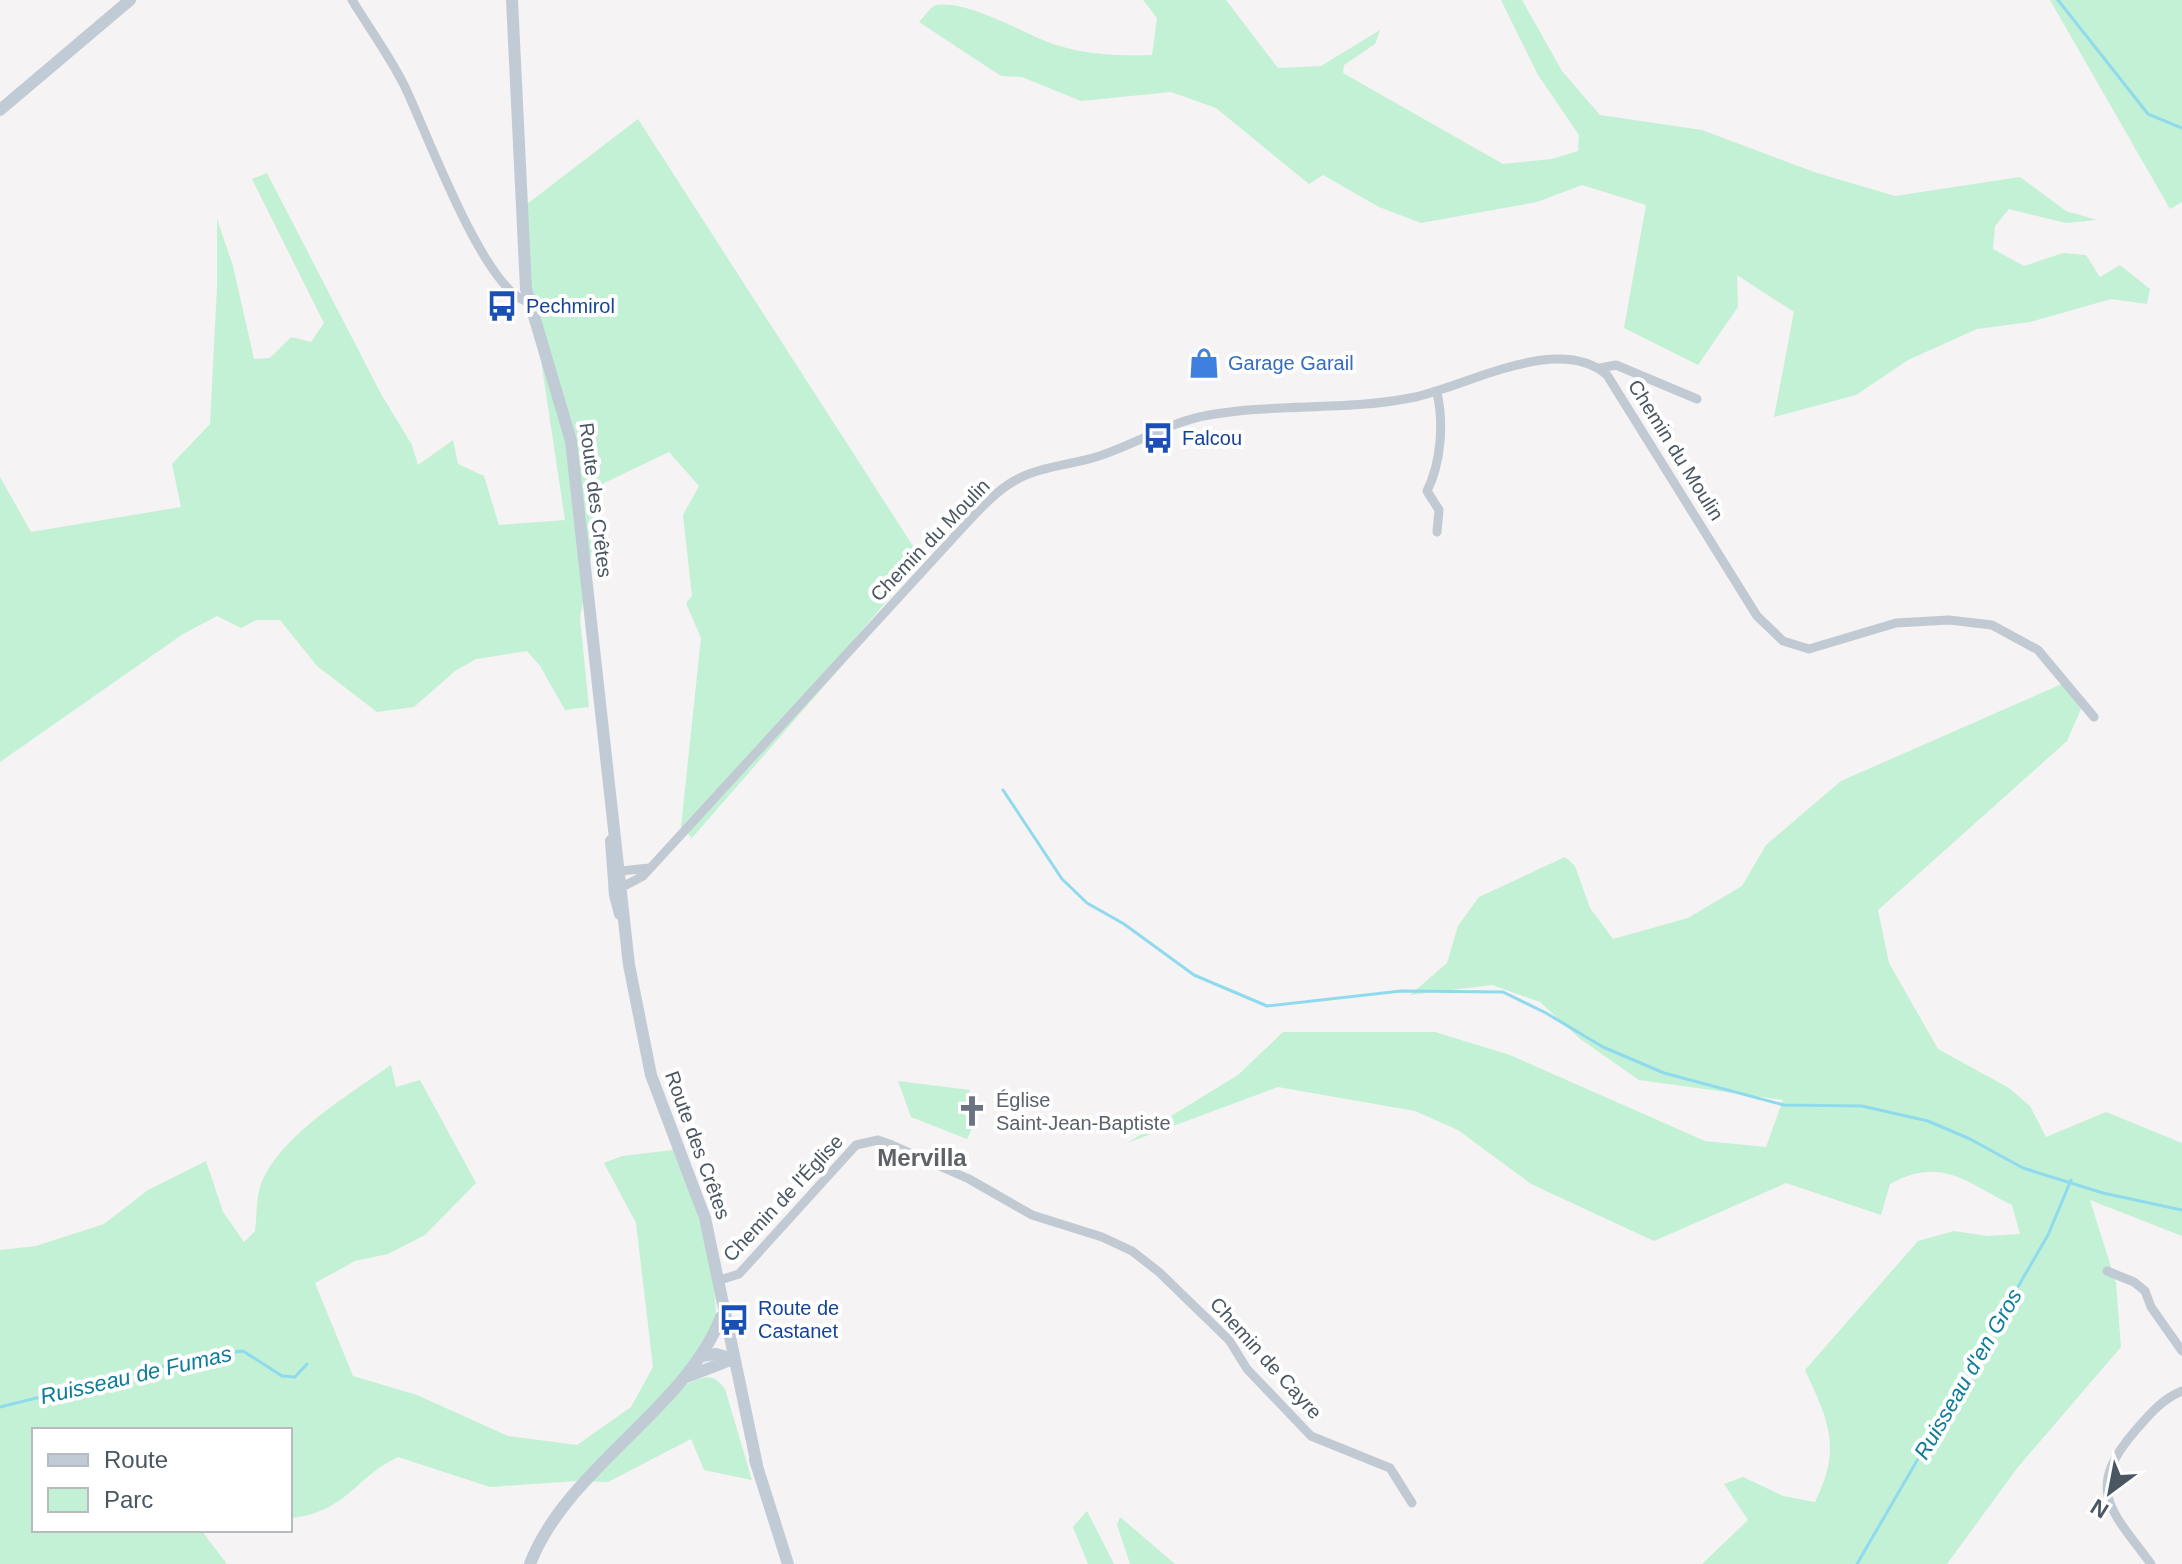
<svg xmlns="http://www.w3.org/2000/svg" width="2182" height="1564" font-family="Arial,sans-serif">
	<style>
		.green { fill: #c3f1d5 }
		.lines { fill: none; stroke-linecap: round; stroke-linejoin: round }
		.stream { stroke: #90daee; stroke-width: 3 }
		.street { stroke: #c1cad2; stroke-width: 9 }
		.secondary { stroke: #c1cbd6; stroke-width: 12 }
		.labels { text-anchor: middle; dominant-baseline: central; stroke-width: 8; stroke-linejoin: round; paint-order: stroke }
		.transit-label { font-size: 20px; fill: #164399; stroke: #fff; text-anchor: start }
		.shop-label { font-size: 20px; fill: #366cbe; stroke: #fff; text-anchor: start }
		.street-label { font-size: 20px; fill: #4a5661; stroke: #fff }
		.worship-label { font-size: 20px; fill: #5b616d; stroke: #fff; text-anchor: start }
		.water-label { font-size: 22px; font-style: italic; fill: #0c7c9b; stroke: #fff }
		.quarter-label { font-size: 24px; font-weight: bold; fill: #5f6368; stroke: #fff }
	</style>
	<rect width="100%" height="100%" fill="#f5f3f3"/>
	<!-- green -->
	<g class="green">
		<path d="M1143 0H1226L1278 68 1321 66 1380 30 1375 44 1344 65 1343 73 1503 164 1552 159 1578 151 1579 135 1538 75 1501 0H1522L1562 71 1600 115 1702 130 1817 173 1895 196 2020 177 2066 211 2097 220 2066 223 2009 209 1995 226 1993 249 2024 266 2063 253 2086 255 2100 277 2120 265 2150 289 2147 304 2111 299 2030 322 1977 329 1908 360 1856 395 1774 417 1794 312 1737 275 1738 307 1698 365 1624 328 1646 205 1582 185 1537 202 1421 223 1379 207 1323 175 1309 184 1216 108 1171 92 1081 101 1022 77 1001 76 919 22C924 17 930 7 936 5 968 0 1023 33 1053 44 1086 55 1117 56 1152 55L1157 18Z"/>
		<polygon points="2050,0 2182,0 2182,202 2170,209"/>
		<polygon points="638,119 922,560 843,652 845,662 692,838 681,827 701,638 686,603 692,596 683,515 699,486 669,452 604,483 580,618 589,707 565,710 540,666 527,651 476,659 455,671 414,707 377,712 317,666 280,620 256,620 241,628 217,616 183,634 0,762 0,477 31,532 181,507 172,464 210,424 217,287 217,219 233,266 254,359 270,358 291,337 311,342 324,323 252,179 267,173 381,394 412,445 418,465 453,440 458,464 484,476 499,525 565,520 528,274 527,204"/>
		<path d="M2064 683 2081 709 2067 741 1878 910 1889 963 1938 1049 2009 1088 2030 1106 2046 1137 2106 1112 2182 1143V1236L2090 1200 2116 1283 2121 1347 2018 1467 1947 1564H1702L1748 1520 1724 1484 1743 1477 1783 1496 1815 1502C1842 1448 1829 1422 1805 1370L1918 1241 1954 1231 1988 1236 2020 1234 2012 1205C1965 1182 1942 1156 1890 1184L1881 1215 1786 1183 1654 1241 1531 1184 1458 1130 1415 1111 1278 1087 1127 1143 1238 1075 1283 1032H1435L1510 1055 1705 1141 1766 1147 1783 1100 1639 1080 1579 1038 1540 1002 1492 985 1410 995 1447 963 1458 926 1479 897 1565 857 1575 866 1590 908 1613 939 1688 918 1742 886 1766 845 1841 781Z"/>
		<path d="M391 1065 396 1087 420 1080 476 1183 425 1235 388 1254 355 1261 315 1283 353 1376 417 1395 508 1436 577 1445 631 1407 653 1367 636 1223 604 1163 622 1156 673 1150C695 1203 715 1258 716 1316L685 1385C703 1377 712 1371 725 1389L752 1480 704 1470 691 1439 608 1482 577 1481 490 1487 398 1457C354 1478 348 1511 292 1518L290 1430H34V1530H201L227 1564H0V1250L36 1246 104 1224 148 1190 206 1161 223 1212 244 1242 255 1231C257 1217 256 1200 260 1187 277 1137 349 1095 391 1065Z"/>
		<polygon points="898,1081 970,1090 962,1112 974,1124 967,1139 911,1117"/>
		<polygon points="1087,1511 1114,1564 1088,1564 1073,1527"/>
		<polygon points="1120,1517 1175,1564 1130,1564 1117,1525"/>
	</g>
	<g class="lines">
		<!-- stream -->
		<g class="stream">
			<polyline points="2058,0 2148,114 2182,128"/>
			<polyline points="1003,790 1062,879 1087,903 1124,924 1194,975 1267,1006 1401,991 1503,992 1546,1013 1603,1047 1664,1073 1784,1105 1862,1106 1928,1121 1970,1139 2023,1168 2103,1193 2182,1210"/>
			<polyline points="0,1407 210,1355 243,1351 282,1376 295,1377 307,1364"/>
			<polyline points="1857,1564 2048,1235 2071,1180"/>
		</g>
		<!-- street -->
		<g class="street">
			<path d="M352 0C369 28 389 55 404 85 425 127 483 290 528 302"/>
			<polyline points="1600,368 1616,365 1697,399"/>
			<path d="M1437 393C1444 423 1441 463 1427 491L1439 510 1437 532"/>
			<path d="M649 868 621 871 613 880 626 885 643 876 964 526C979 510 995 492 1014 481 1037 467 1070 465 1096 457 1135 445 1168 422 1209 415 1276 403 1344 411 1410 398 1464 388 1558 332 1607 375L1757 616 1783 641 1809 649 1896 623 1949 620 1992 625 2038 650 2094 717"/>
			<polyline points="2107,1271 2134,1282 2145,1291 2151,1307 2182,1351"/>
			<polyline points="720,1280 739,1274 856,1145 878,1140 892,1145 969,1179 1032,1215 1102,1237 1132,1251 1159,1272 1229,1340 1247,1369 1311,1436 1390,1468 1412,1503"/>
			<path d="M2151 1564C2111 1510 2084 1490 2135 1431 2149 1415 2162 1399 2182 1391"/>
		</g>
		<!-- secondary -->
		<g class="secondary">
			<polyline points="512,0 526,289 571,441 629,965 651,1075 705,1218 757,1465"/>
			<polyline points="0,110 130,0"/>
			<polyline points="611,841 615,895 620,914"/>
			<polyline points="701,1356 716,1354 733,1359"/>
			<polyline points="684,1378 733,1359"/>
			<polyline points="755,1460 788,1564"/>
			<path d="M530 1564C566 1469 685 1410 721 1317"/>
		</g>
	</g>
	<!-- icons -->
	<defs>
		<symbol id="bus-bare" viewBox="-9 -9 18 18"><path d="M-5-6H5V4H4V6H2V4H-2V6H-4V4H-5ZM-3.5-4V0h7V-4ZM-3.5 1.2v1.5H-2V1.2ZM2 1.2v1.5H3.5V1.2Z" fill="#1a4fb4" stroke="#fff" stroke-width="2.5" paint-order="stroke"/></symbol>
		<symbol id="shop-bare" viewBox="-9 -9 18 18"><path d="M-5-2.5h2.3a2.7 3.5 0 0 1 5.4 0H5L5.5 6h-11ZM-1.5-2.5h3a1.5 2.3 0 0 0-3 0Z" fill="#3f7fe0" stroke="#fff" stroke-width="2.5" paint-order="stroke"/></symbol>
		<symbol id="church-bare" viewBox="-9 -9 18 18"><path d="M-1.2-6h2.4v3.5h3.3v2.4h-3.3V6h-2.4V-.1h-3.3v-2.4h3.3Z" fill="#6b7280" stroke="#fff" stroke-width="2.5" paint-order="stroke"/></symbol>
	</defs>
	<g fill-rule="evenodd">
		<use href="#bus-bare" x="480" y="284" width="44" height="44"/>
		<use href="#shop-bare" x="1182" y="341" width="44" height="44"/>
		<use href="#bus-bare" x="1136" y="416" width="44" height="44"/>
		<use href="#church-bare" x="950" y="1089" width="44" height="44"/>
		<use href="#bus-bare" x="712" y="1298" width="44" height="44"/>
	</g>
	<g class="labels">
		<!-- transit labels -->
		<g class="transit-label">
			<text x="526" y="306">Pechmirol</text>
			<text x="1182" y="438">Falcou</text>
			<text x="758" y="1308">Route de<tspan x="758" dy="23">Castanet</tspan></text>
		</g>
		<!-- shop labels -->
		<g class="shop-label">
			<text x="1228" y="363">Garage Garail</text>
		</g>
		<!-- street labels -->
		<g class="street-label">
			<text transform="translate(1676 450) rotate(58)">Chemin du Moulin</text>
			<text transform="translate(596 500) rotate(83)">Route des Crêtes</text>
			<text transform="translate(930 540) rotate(-46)">Chemin du Moulin</text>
			<text transform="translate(698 1145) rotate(70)">Route des Crêtes</text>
			<text transform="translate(783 1198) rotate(-47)">Chemin de l'Église</text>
			<text transform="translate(1266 1358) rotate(48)">Chemin de Cayre</text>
		</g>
		<!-- worship labels -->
		<g class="worship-label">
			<text x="996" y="1100">Église<tspan x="996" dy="23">Saint-Jean-Baptiste</tspan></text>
		</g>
		<!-- water labels -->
		<g class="water-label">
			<text transform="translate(1968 1374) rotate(-60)">Ruisseau d'en Gros</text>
			<text transform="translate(136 1375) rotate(-13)">Ruisseau de Fumas</text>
		</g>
		<!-- quarter labels -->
		<g class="quarter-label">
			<text x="922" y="1157">Mervilla</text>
		</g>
	</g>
	<!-- legend -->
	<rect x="32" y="1428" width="260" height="104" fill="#ffffff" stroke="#b7bbc0" stroke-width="2"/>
	<rect x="48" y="1454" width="40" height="12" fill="#c1cbd6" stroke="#b7bbc0" stroke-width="2"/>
	<text x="104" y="1468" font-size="24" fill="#4a5661">Route</text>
	<rect x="48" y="1488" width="40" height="24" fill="#c3f1d5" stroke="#b7bbc0" stroke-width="2"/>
	<text x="104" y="1508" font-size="24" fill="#4a5661">Parc</text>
	<!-- north arrow -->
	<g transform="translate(2110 1492) rotate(212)" stroke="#ffffff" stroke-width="6" paint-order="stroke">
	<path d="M0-6L14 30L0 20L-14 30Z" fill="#4a5661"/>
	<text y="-12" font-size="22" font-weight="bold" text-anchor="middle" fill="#4a5661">N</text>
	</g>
</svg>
